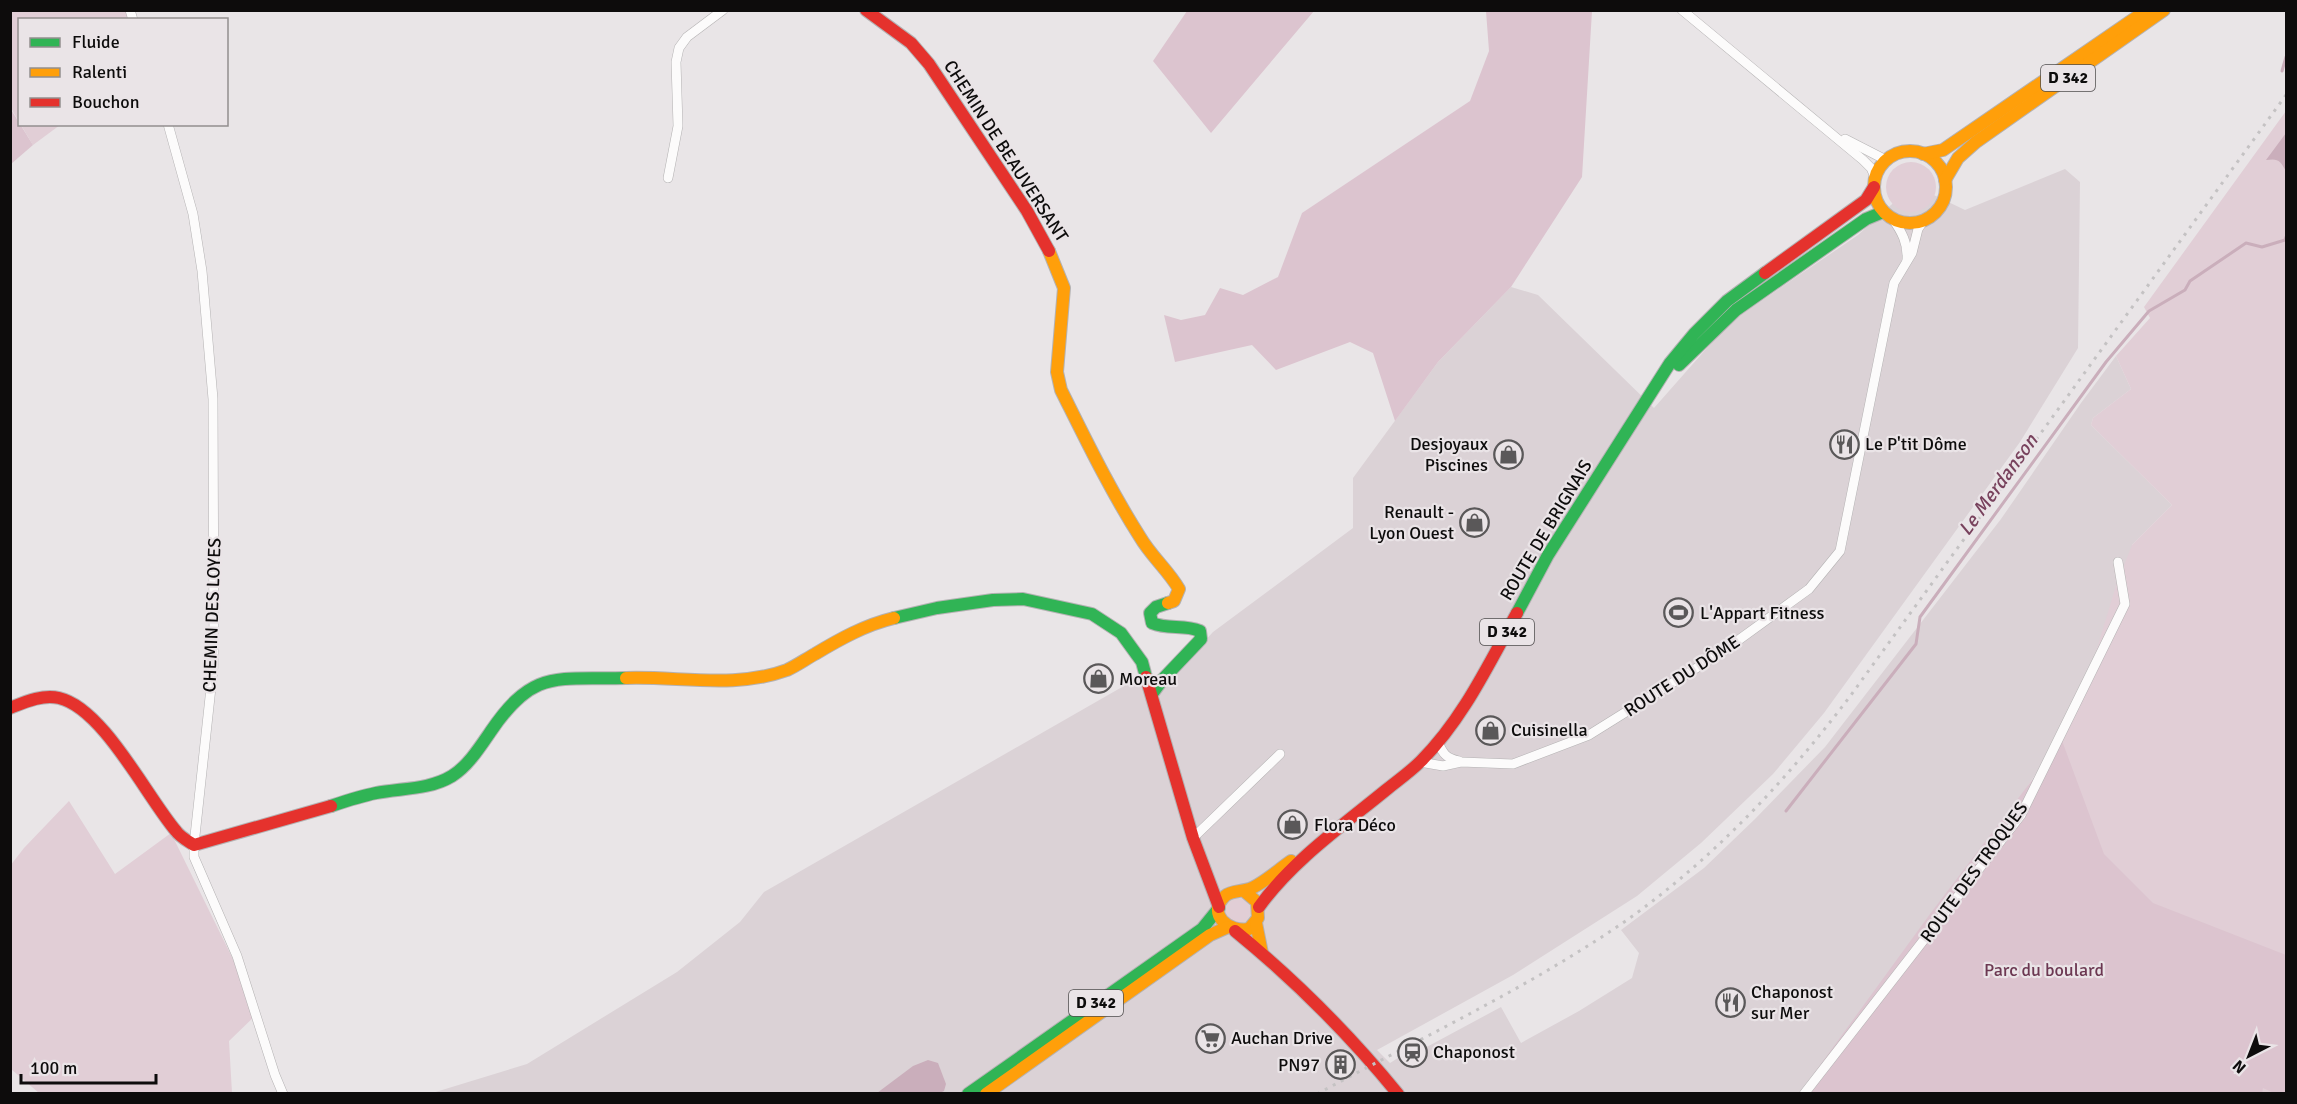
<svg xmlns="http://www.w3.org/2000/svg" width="2297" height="1104" font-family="Signika,sans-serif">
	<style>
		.built { fill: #dbd2d6 }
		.green { fill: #e1ced6 }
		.forest { fill: #dcc4cf }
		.water { fill: #caaebb }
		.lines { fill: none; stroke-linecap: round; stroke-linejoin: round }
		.stream { stroke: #caaebb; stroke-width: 3 }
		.street-casing { stroke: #b4b2b3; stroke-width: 10 }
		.fast-casing { stroke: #b4b2b3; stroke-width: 14 }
		.slow-casing { stroke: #b4b2b3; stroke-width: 14 }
		.jam-casing { stroke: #b4b2b3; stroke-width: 14 }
		.street { stroke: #fcfbfb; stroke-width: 9 }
		.fast { stroke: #30b455; stroke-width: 12 }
		.slow { stroke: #ff9f0a; stroke-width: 12 }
		.jam { stroke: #e5322d; stroke-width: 12 }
		.rail { stroke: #c4c2c3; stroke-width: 3; stroke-dasharray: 3 6; stroke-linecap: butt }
		.labels { text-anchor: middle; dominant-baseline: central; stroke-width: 4.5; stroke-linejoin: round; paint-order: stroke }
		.shield { fill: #eae4e7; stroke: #4f4d4e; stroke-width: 1.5 }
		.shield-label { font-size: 16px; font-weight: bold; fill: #0d0c0c }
		.street-label { font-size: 18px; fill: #0d0c0c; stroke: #eae4e7 }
		.poi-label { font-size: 18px; fill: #0d0c0c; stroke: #eae4e7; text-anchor: start }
		.park-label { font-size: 18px; fill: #6c3852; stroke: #eae4e7 }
		.water-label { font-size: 20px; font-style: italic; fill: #78425d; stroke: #eae4e7 }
	</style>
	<rect width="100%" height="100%" fill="#e9e5e7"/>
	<!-- built -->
	<polygon class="built" points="2065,169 2080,182 2078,348 2020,442 1824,713 1773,774 1701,843 1637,896 1513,975 1377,1050 1390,1063 1398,1058 1400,1062 1407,1058 1409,1061 1424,1053 1423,1049 1501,1007 1521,1043 1579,1011 1632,978 1639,953 1621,930 1704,868 1755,819 1825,747 2001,519 2081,403 2116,356 2131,389 2093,418 2091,425 2172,505 2132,545 2135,599 2059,738 2024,792 1801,1093 429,1094 527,1064 677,972 740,922 764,892 1150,671 1164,685 1213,632 1353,528 1353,478 1438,362 1511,287 1538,295 1654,408 1729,323 1858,235 1913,185 1965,210"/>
	<!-- green -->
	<g class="green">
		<polygon points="11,11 126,11 129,19 20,20 19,122 11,108"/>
		<polygon points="2286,111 2286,1093 1805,1094 2052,754 2079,708 2115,589 2132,545 2172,505 2091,425 2093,418 2131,389 2116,356 2150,318 2144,307"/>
		<polygon points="21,125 60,125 33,145"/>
		<circle cx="1911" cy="187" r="25"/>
		<polygon points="69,801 115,874 171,833 259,1012 229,1041 232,1093 39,1093 11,1069 10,866 24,848"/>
		<circle cx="1238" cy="911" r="12"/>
	</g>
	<!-- forest -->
	<g class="forest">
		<polygon points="1187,11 1187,10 1314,11 1211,133 1153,61"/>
		<polygon points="1486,11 1592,11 1582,177 1511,287 1438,362 1395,421 1373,353 1350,342 1276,370 1252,345 1175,362 1164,315 1181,320 1205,315 1220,288 1243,295 1278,277 1302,213 1470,101 1489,51"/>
		<polygon points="10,108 33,145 11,164 10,163"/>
		<polygon points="2061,738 2104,854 2153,903 2286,955 2286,1093 2274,1093 2263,1088 2262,1094 1799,1094 1930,914 2052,754"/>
	</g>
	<!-- water -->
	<g class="water">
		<path d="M2286 133V171C2280 161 2279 158 2266 160Z"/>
		<polygon points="928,1060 938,1063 946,1084 944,1091 940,1093 877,1093 913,1066"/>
	</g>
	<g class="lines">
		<!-- stream -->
		<g class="stream">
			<polyline points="2282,71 2286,57"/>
			<polyline points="1786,811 1916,644 1920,617 2106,362 2149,311 2185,290 2190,281 2246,243 2262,247 2285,240 2286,237"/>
		</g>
		<defs>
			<g id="street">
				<polyline points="130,10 133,20"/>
				<polyline points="1682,10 1863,160 1871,168 1875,177"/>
				<polyline points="168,124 193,214 202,271 213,399 214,660 194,845 194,857 237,956 275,1075 283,1094"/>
				<polyline points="1845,139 1886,160"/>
				<polyline points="668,178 678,126 676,62 679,48 687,37 723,10"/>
				<path d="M1892 218C1902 232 1908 243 1907 260"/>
				<path d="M1438 742C1443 754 1446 758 1459 761"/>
				<polyline points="1420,762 1443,766 1461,762 1513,764 1589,735 1722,652 1809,589 1840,551 1894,283 1912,253 1918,229 1924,220"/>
				<polyline points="1193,838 1280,754"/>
				<polyline points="1804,1094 2021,815 2125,604 2118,562"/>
			</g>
			<g id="fast">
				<polyline points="1679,365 1736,310 1866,219 1883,212"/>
				<polyline points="1517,613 1548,555 1670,363 1694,334 1727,301 1765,273"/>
				<polyline points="894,618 937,608 993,600 1023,599 1092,614 1121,633 1142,662 1146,677"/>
				<path d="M1152 694 1163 679 1201 639 1200 631C1184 624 1168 630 1152 623L1150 613 1156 607 1168 603"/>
				<path d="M331 806C346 801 361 796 376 793 401 788 429 790 452 776 468 766 480 747 491 731 534 668 556 680 626 678"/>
				<polyline points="968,1094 1202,929 1219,908"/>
			</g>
			<g id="slow">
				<circle cx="1910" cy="187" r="36"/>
				<polyline points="1923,154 1943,150 2147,10"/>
				<polyline points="1945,180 1958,158 1976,142 2164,10"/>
				<path d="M1049 251 1064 288 1057 372 1061 390C1086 440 1110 490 1140 537 1151 556 1168 570 1179 589L1174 601 1168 603"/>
				<path d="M626 678C678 676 736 689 787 670 796 666 806 659 815 654 840 639 865 625 894 618"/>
				<path d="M1244 891 1257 902 1258 918 1249 929C1229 933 1206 914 1225 896 1232 890 1243 892 1252 888 1266 881 1278 870 1291 861"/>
				<polyline points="1256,923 1262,953"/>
				<polyline points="986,1094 1210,935 1228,927"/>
			</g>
			<g id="jam">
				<polyline points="866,10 911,43 929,64 1027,211 1049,251"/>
				<polyline points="1765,273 1866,200 1874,187"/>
				<polyline points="1146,677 1193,838 1219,907"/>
				<path d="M10 708C25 702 43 694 59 698 103 708 147 797 176 831 180 837 188 841 194 845L331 806"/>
				<path d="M1259 907C1292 861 1342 826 1386 790 1397 781 1410 772 1421 761 1463 719 1488 665 1517 613"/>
				<path d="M1235 931C1295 980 1349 1034 1398 1094"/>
			</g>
		</defs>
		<!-- street casing -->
		<use href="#street" class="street-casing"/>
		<!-- fast casing -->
		<use href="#fast" class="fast-casing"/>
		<!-- slow casing -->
		<use href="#slow" class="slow-casing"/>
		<!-- jam casing -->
		<use href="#jam" class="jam-casing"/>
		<!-- street -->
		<use href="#street" class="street"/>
		<!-- fast -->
		<use href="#fast" class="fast"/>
		<!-- slow -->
		<use href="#slow" class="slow"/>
		<!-- jam -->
		<use href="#jam" class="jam"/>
		<!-- rail -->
		<path class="rail" d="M1317 1094C1421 1038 1530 987 1627 920 1714 858 1787 780 1851 695L2286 95"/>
	</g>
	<!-- icons -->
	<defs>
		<symbol id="restaurant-ring" viewBox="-11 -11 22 22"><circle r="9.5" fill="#eae4e7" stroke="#5a5859" stroke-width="1.5"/><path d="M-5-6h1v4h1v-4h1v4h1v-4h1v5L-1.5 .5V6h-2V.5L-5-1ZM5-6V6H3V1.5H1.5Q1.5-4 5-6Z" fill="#5a5859"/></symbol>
		<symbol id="shop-ring" viewBox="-11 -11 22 22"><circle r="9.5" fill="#eae4e7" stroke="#5a5859" stroke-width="1.5"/><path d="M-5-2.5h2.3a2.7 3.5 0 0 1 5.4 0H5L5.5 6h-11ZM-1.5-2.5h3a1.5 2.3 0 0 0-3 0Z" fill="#5a5859"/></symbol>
		<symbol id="stadium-ring" viewBox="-11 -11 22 22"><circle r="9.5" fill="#eae4e7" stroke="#5a5859" stroke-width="1.5"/><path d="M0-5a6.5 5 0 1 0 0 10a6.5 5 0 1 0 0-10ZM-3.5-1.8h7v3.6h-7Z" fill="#5a5859"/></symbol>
		<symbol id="supermarket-ring" viewBox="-11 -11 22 22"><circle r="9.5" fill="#eae4e7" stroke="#5a5859" stroke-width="1.5"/><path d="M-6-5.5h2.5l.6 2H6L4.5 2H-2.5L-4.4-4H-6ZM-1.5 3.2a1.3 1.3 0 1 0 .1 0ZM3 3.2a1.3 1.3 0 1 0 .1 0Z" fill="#5a5859"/></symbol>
		<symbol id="station-ring" viewBox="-11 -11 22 22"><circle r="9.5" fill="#eae4e7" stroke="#5a5859" stroke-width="1.5"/><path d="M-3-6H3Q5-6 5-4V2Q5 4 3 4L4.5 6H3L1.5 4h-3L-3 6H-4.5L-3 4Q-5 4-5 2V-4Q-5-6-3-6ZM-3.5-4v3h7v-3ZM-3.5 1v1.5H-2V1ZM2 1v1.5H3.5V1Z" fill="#5a5859"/></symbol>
		<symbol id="building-ring" viewBox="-11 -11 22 22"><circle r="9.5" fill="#eae4e7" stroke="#5a5859" stroke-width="1.5"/><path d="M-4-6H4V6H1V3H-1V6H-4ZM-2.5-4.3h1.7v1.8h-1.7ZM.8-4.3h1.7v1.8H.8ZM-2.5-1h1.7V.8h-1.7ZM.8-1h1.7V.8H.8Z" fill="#5a5859"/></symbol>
	</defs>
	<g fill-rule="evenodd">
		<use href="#restaurant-ring" x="1828" y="428" width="33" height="33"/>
		<use href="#shop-ring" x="1492" y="438" width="33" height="33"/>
		<use href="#shop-ring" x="1458" y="506" width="33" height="33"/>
		<use href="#stadium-ring" x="1662" y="596" width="33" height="33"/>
		<use href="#shop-ring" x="1082" y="662" width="33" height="33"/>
		<use href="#shop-ring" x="1474" y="714" width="33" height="33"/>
		<use href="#shop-ring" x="1276" y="808" width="33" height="33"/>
		<use href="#restaurant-ring" x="1714" y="986" width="33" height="33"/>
		<use href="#supermarket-ring" x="1194" y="1022" width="33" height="33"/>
		<use href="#station-ring" x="1396" y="1036" width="33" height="33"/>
		<use href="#building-ring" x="1324" y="1048" width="33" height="33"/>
	</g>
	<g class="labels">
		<!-- shield labels -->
		<g class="shield">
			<rect x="2041" y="65" width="54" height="26" rx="4.5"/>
			<rect x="1480" y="619" width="54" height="26" rx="4.5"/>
			<rect x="1069" y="990" width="54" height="26" rx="4.5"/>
		</g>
		<g class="shield-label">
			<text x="2068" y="78">D 342</text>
			<text x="1507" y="632">D 342</text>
			<text x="1096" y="1003">D 342</text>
		</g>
		<!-- street labels -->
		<g class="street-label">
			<text transform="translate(1006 151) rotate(57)">CHEMIN DE BEAUVERSANT</text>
			<text transform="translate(1546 530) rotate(-59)">ROUTE DE BRIGNAIS</text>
			<text transform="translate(212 615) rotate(-88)">CHEMIN DES LOYES</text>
			<text transform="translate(1682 676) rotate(-33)">ROUTE DU DÔME</text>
			<text transform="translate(1974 872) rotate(-54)">ROUTE DES TROQUES</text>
		</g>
		<!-- poi labels -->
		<g class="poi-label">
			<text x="1488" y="444" text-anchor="end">Desjoyaux<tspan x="1488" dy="21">Piscines</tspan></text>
			<text x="1865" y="444">Le P'tit Dôme</text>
			<text x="1454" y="512" text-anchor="end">Renault -<tspan x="1454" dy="21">Lyon Ouest</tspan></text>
			<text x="1700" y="613">L'Appart Fitness</text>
			<text x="1119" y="679">Moreau</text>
			<text x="1511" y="730">Cuisinella</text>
			<text x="1314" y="825">Flora Déco</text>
			<text x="1751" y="992">Chaponost<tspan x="1751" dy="21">sur Mer</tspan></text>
			<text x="1231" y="1038">Auchan Drive</text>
			<text x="1433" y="1052">Chaponost</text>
			<text x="1320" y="1065" text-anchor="end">PN97</text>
		</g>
		<!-- park labels -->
		<g class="park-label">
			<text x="2044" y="970">Parc du boulard</text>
		</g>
		<!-- water labels -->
		<g class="water-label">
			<text transform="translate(1998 485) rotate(-54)">Le Merdanson</text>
		</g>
	</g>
	<!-- border -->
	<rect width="2297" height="1104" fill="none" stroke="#0d0c0c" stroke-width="24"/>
	<!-- legend -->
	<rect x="18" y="18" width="210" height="108" fill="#eae4e7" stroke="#928e8f" stroke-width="1.5"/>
	<rect x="30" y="38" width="30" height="9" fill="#30b455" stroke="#928e8f" stroke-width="1.5"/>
	<text x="72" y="48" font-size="18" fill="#0d0c0c">Fluide</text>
	<rect x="30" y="68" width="30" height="9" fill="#ff9f0a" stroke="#928e8f" stroke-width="1.5"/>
	<text x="72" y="78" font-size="18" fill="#0d0c0c">Ralenti</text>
	<rect x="30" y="98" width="30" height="9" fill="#e5322d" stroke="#928e8f" stroke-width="1.5"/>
	<text x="72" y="108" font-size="18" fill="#0d0c0c">Bouchon</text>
	<!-- north arrow -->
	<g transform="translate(2249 1056) rotate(222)" stroke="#eae4e7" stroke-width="4.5" paint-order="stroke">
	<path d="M0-4.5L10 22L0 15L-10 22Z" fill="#0d0c0c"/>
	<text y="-9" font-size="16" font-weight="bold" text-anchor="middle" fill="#0d0c0c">N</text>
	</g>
	<!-- scale -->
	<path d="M21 1074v9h135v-9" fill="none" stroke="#0d0c0c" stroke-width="3"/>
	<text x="30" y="1074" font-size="18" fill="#0d0c0c" stroke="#eae4e7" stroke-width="4.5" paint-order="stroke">100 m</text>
</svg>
